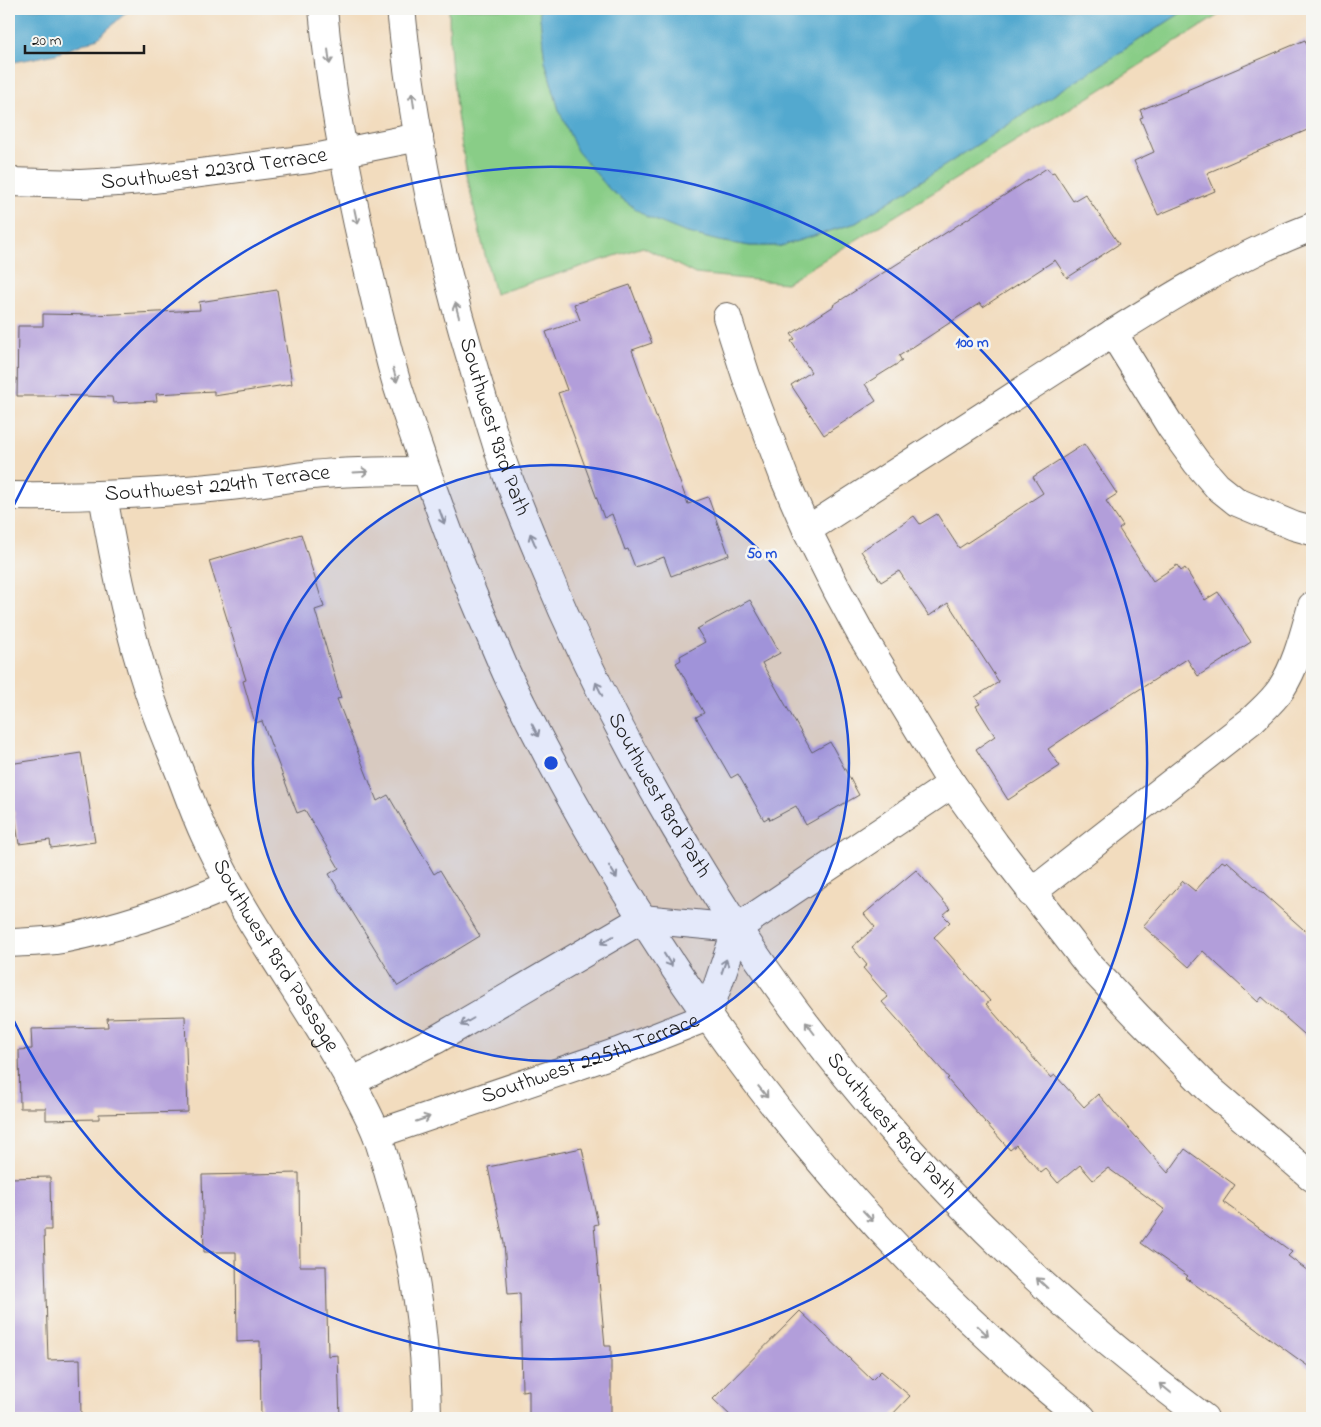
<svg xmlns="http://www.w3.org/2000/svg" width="1321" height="1427" font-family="'Indie Flower',sans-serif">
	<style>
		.grass { fill: #89cd87; stroke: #527452 }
		.water { fill: #52a9cf; stroke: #376276 }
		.building { fill: #b29eda }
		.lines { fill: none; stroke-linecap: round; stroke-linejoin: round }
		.minor-casing { stroke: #675f55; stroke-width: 30 }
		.minor { stroke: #fff; stroke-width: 28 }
		.oneway { stroke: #999 }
		.ring { fill: none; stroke: #1d4ed8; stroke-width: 2.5 }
		.labels { text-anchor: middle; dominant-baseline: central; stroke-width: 5; stroke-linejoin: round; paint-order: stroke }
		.street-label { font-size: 22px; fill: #1c1c1c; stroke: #f6f6f2 }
		.centre { fill: #1d4ed8; stroke: #f6f6f2; stroke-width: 2.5 }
		.ring-label { font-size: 15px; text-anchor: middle; font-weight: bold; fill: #1d4ed8; stroke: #f6f6f2; stroke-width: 5; stroke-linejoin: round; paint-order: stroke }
	</style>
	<rect width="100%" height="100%" fill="#f6f6f2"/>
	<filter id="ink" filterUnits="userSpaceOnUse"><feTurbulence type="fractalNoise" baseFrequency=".02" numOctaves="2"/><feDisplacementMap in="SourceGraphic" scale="10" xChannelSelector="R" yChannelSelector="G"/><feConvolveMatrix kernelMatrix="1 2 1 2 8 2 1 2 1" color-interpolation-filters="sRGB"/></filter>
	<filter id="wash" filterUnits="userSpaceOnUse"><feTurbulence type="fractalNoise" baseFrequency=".0096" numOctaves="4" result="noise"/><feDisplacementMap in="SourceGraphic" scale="20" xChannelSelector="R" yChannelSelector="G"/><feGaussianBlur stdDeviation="1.12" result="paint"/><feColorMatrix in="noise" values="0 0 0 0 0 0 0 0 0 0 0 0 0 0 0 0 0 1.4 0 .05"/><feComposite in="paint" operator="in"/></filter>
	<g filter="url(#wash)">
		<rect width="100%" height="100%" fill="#f2dcbe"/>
		<!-- grass -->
		<path class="grass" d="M449 9H539L545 61 559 110 684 232 719 241 750 246H781L856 223 1187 9H1234L1225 11 1099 91 786 283 695 274 643 247 495 294C471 203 449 103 449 9Z"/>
		<!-- water -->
		<g class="water">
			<polygon points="9,9 130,9 98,38 56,54 9,63"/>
			<polygon points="539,9 1187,9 856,223 781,246 750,246 719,241 684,232 647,217 610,190 577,151 559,110 545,61"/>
		</g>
		<g id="blocks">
			<!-- building -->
			<g class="building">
				<polygon points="1305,40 1312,58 1312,128 1207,173 1215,191 1158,215 1134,161 1154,152 1140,118 1143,117 1140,110 1188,91 1187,90"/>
				<polygon points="1047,168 1051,173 1054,172 1073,201 1085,194 1119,244 1067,278 1055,260 983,307 980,303 899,356 902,361 865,384 876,401 824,435 791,385 811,372 791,341 795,339 791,334 834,306 833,305"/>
				<polygon points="630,285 652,343 632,350 688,504 708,497 729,555 671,576 664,557 635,567 628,549 625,550 612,514 604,518 558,393 567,390 546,332 580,320 574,304"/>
				<polygon points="277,290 292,384 214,396 214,391 156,394 157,401 113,403 112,397 54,395 54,396 17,396 18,326 43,326 43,314 94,315 200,310 199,302"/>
				<polygon points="1084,444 1117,494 1106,501 1123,526 1119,529 1153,581 1177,565 1181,571 1185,568 1205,600 1218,592 1251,642 1198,676 1187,659 1085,724 1048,749 1060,766 1008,800 976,749 995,736 976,706 980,704 975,697 999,682 948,603 929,616 899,571 881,582 861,551 914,516 920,524 937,514 959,548 1043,493 1033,477"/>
				<polygon points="301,534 324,607 315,610 341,698 337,699 377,801 388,795 434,874 440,870 480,936 398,986 329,874 339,868 305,810 297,813 262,721 255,723 243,681 246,680 209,561"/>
				<polygon points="750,600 780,653 762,663 812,752 830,742 859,795 806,825 796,806 770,820 769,817 764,820 738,774 731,778 696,717 704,713 676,663 681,660 680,656 705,642 697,629"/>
				<polygon points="81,753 95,842 51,848 50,840 19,844 9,778 9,764"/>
				<polygon points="1222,861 1225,863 1227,861 1312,937 1312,1041 1262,997 1258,1002 1203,951 1189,967 1143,926 1183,881 1195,891"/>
				<polygon points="916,870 950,909 943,915 950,922 934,937 990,1001 986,1004 1051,1078 1055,1075 1084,1107 1098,1094 1168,1173 1185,1149 1235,1185 1223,1202 1292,1252 1288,1256 1312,1274 1312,1369 1186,1278 1188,1276 1141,1243 1165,1210 1108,1168 1093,1180 1080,1165 1058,1183 1046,1169 1041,1173 1016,1145 1010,1150 947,1079 949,1078 882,1002 888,997 863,968 867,965 852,947 875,927 864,914"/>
				<polygon points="185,1016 188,1112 99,1114 99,1119 46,1120 46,1108 20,1108 19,1050 32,1049 31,1029 108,1027 107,1018"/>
				<polygon points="582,1148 598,1224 594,1225 605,1346 611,1346 611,1418 529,1418 529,1390 522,1391 520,1293 508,1294 504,1243 488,1167"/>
				<polygon points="299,1173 300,1266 326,1266 328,1356 338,1355 340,1418 261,1418 260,1341 237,1342 236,1252 204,1252 202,1175"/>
				<polygon points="50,1177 51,1230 44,1230 48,1360 80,1359 81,1418 9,1418 9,1178"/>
				<polygon points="800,1311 872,1380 881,1371 910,1396 889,1418 733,1418 713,1399"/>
			</g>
		</g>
	</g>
	<g filter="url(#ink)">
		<use href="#blocks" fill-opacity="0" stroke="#675f55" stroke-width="1"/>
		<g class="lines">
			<defs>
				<g id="minor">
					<path d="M323 9C331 99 349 189 370 277 378 311 386 346 396 381 405 410 415 438 425 467 443 519 462 570 484 621 494 643 503 667 514 689 651 968 839 1222 1082 1418"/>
					<path id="s1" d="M401 9C413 128 437 247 472 362 481 394 491 426 501 458 513 492 527 526 541 559 580 654 624 741 676 829 696 862 716 896 738 929 863 1117 1023 1283 1204 1418"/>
					<path id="s2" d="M9 182 80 184 118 182 153 179 309 159 419 137"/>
					<polyline points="727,317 746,376 786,482 807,530 837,590 862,636 952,784 995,844 1088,964 1138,1017 1207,1087 1312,1177"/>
					<polyline points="1113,333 1171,427 1197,463 1217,486 1237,502 1294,526 1312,531"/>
					<path id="s3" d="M103 495C114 561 127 626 148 689 157 718 169 745 180 773 189 796 197 820 208 842 248 926 306 1000 351 1082 360 1099 370 1117 377 1135 382 1149 386 1164 390 1178 415 1257 426 1336 427 1418"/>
					<path id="s4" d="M9 496C91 497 174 493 256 483 275 481 293 477 312 475 350 471 388 471 426 471"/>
					<path d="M807 530C891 475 975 422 1058 368 1140 316 1221 262 1312 227"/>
					<path d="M1031 893 1252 720C1262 710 1273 701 1281 689 1297 664 1304 634 1312 606"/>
					<polyline points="737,928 952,784"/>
					<path d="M9 943C27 942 45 942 62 939 119 928 177 908 230 885"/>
					<polyline points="351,1082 437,1039 642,919 737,928"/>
					<path id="s5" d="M377 1134 618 1052 707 1017 737 928"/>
				</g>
			</defs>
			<!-- minor casing -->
			<use href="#minor" class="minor-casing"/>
			<!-- minor -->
			<use href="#minor" class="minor"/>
		</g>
		<!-- one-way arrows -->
		<defs><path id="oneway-shaft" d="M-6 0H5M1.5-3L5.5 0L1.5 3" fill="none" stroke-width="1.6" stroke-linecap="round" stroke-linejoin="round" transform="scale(1.25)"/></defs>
		<g class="oneway">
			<use href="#oneway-shaft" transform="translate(329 57) rotate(83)"/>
			<use href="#oneway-shaft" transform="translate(413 100) rotate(-98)"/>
			<use href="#oneway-shaft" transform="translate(356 217) rotate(78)"/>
			<use href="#oneway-shaft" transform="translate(457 310) rotate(-105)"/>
			<use href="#oneway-shaft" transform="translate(395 375) rotate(75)"/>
			<use href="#oneway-shaft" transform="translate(361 472) rotate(-3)"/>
			<use href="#oneway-shaft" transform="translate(442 517) rotate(70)"/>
			<use href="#oneway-shaft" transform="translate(533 540) rotate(-113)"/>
			<use href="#oneway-shaft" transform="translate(599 689) rotate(-116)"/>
			<use href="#oneway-shaft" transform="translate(535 730) rotate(63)"/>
			<use href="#oneway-shaft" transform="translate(613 872) rotate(58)"/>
			<use href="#oneway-shaft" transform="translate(607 940) rotate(149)"/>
			<use href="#oneway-shaft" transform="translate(668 960) rotate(58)"/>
			<use href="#oneway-shaft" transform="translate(724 966) rotate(-71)"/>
			<use href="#oneway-shaft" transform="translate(467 1022) rotate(150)"/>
			<use href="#oneway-shaft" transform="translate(810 1028) rotate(-127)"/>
			<use href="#oneway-shaft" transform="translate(763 1092) rotate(51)"/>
			<use href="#oneway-shaft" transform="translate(423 1119) rotate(-19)"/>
			<use href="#oneway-shaft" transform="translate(868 1216) rotate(47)"/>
			<use href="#oneway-shaft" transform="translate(1042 1283) rotate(-137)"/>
			<use href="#oneway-shaft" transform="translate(983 1331) rotate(44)"/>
			<use href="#oneway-shaft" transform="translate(1165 1388) rotate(-141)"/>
		</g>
	</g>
	<!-- distance rings -->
	<circle cx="551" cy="763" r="298" fill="#1d4ed8" fill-opacity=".12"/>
	<g class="ring">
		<circle cx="551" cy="763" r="298"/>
		<path d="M11 511A596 596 0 1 1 11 1015"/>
	</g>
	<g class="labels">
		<!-- street labels -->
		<g class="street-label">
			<text stroke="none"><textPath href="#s2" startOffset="206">Southwest 223rd Terrace</textPath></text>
			<text stroke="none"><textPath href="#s1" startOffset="429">Southwest 93rd Path</textPath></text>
			<text stroke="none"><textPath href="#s4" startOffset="209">Southwest 224th Terrace</textPath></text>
			<text stroke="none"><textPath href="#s1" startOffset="834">Southwest 93rd Path</textPath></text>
			<text stroke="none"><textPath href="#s3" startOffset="496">Southwest 93rd Passage</textPath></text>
			<text stroke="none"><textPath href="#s5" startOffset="226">Southwest 225th Terrace</textPath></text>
			<text stroke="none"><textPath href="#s1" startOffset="1239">Southwest 93rd Path</textPath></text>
		</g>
	</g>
	<circle cx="551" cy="763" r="8" class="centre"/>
	<g class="ring-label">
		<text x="972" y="347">100 m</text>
		<text x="762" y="558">50 m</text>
	</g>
	<!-- margin -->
	<rect width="1321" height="1427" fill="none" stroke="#f6f6f2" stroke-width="30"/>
	<!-- scale -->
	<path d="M25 45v8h119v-8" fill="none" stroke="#1c1c1c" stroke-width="2.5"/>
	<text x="32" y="45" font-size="15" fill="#1c1c1c" stroke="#f6f6f2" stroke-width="4" paint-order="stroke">20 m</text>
</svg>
